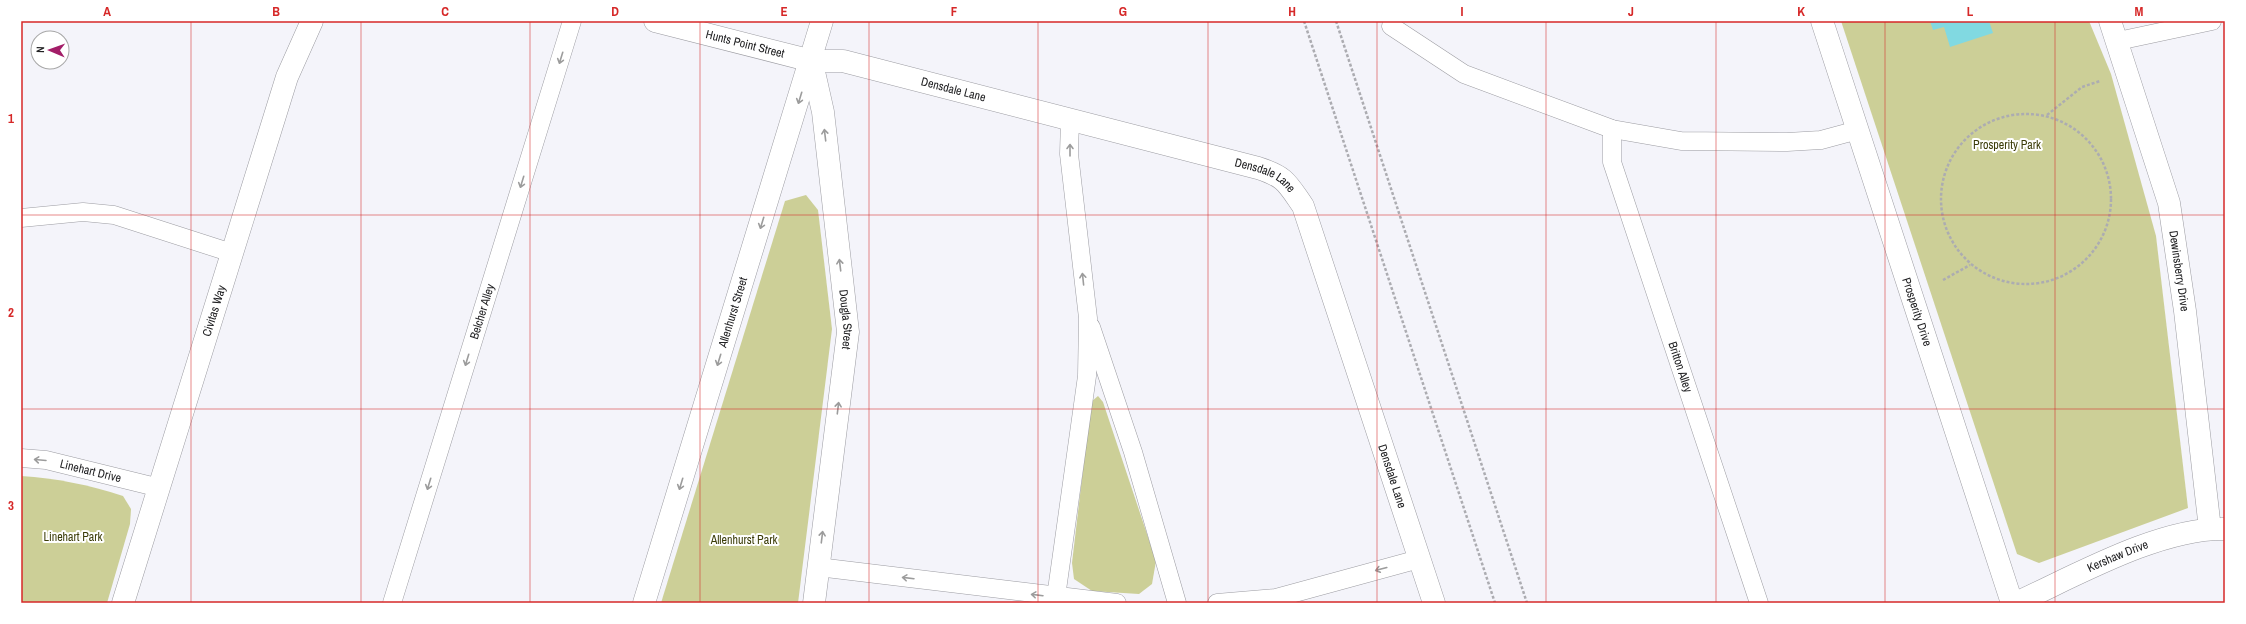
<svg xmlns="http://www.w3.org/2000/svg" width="2246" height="624" font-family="'Archivo Narrow',sans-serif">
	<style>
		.green { fill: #cccf97 }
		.water { fill: #81d9e1 }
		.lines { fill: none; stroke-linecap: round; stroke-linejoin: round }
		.lane-casing { stroke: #9c9ca2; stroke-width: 19 }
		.street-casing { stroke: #9c9ca2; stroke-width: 23 }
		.path { stroke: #acacb1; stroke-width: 2.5; stroke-dasharray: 3 2; stroke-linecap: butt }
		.lane { stroke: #fff; stroke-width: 18 }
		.street { stroke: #fff; stroke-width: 22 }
		.oneway { stroke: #9c9c9c }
		.grid { fill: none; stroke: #d62828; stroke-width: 1; stroke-opacity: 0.55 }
		.labels { text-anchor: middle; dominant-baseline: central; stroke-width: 4; stroke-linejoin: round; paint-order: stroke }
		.street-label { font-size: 12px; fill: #222224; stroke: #fff }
		.park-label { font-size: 12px; fill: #3b3c08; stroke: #fff }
		.neatline { fill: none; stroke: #d62828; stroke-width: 1.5 }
		.grid-label { font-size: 13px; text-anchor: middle; font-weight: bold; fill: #d62828 }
	</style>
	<rect width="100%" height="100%" fill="#f4f4fa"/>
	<!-- green -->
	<g class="green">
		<polygon points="1841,21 2089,21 2111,74 2156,236 2188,508 2039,563 2017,554"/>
		<polygon points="806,195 818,210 832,329 798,603 661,603 785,201"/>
		<polygon points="1098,396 1103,402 1156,561 1152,584 1139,594 1092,591 1074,579 1072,563 1091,402"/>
		<path d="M21 476C56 478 89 485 123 496L131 509 130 524 107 603H21Z"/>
	</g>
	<!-- water -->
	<polygon class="water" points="1930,21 1989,21 1993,33 1950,47 1944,27 1933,30"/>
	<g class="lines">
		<defs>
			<g id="lane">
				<polyline points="1391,26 1464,74 1612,129 1681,141 1787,142 1821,140 1858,130"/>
				<polyline points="2118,41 2212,21"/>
				<path id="s1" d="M1612 129V162L1759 603"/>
				<polyline points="21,218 83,212 114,215 232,253"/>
				<polyline points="1091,327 1133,452 1177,603"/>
				<path id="s2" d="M21 458 46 460 160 488"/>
				<polyline points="818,567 1117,603"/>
				<polyline points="1056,597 1087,376 1088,318 1069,154 1070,120"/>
				<path id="s3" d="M392 603 572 21"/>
				<polyline points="1217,603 1276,598 1419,559"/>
			</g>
			<g id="street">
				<path id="s4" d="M655 21 812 61H843L1258 168C1286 177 1287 183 1303 206L1434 603"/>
				<path id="s5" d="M1822 21 2012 603"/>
				<path id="s6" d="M2110 21 2169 203 2185 311 2210 529"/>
				<path id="s7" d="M812 63 823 112 848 332 814 603"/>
				<path id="s8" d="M123 603 287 77 312 21"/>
				<path id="s9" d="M644 603 822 21"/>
				<path id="s10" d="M2016 603C2075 576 2159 528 2224 529"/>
			</g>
		</defs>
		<!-- lane casing -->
		<use href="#lane" class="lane-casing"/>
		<!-- street casing -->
		<use href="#street" class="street-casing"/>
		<!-- path -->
		<g class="path">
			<polyline points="1304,21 1495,603"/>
			<polyline points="1336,21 1527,603"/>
			<circle cx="2026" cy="199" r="85"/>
			<polyline points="2047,115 2082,87 2100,81"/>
			<polyline points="1943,280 1970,265"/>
		</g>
		<!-- lane -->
		<use href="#lane" class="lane"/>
		<!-- street -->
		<use href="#street" class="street"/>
	</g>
	<!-- one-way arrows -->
	<defs><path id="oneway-shaft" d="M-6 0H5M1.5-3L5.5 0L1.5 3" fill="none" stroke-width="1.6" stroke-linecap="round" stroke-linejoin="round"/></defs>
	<g class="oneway">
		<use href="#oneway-shaft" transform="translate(561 58) rotate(107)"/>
		<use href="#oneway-shaft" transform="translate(800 98) rotate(107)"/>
		<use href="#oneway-shaft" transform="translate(825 135) rotate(-97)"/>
		<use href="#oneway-shaft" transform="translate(1070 150) rotate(-90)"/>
		<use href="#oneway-shaft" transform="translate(522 182) rotate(107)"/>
		<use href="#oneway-shaft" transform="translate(762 223) rotate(107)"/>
		<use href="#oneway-shaft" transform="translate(840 265) rotate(-97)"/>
		<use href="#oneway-shaft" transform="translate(1083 279) rotate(-96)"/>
		<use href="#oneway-shaft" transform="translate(467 360) rotate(107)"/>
		<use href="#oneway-shaft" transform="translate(719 360) rotate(107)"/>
		<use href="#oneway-shaft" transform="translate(838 408) rotate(-83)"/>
		<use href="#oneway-shaft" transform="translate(40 460) rotate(-175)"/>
		<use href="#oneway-shaft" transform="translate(429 484) rotate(107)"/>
		<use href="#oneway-shaft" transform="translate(681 484) rotate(107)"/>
		<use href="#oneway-shaft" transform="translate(822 537) rotate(-83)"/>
		<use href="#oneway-shaft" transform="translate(1381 569) rotate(165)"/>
		<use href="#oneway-shaft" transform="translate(908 578) rotate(-173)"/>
		<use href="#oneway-shaft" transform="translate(1037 595) rotate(-173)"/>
	</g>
	<!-- grid -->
	<path class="grid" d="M191 21V603M361 21V603M530 21V603M700 21V603M869 21V603M1038 21V603M1208 21V603M1377 21V603M1546 21V603M1716 21V603M1885 21V603M2055 21V603M21 215H2225M21 409H2225"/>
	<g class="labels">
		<!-- street labels -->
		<g class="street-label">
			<text stroke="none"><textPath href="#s4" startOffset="93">Hunts Point Street</textPath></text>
			<text stroke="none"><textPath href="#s4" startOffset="307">Densdale Lane</textPath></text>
			<text stroke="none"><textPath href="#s4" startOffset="631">Densdale Lane</textPath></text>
			<text stroke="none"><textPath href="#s6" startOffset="260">Dewinsberry Drive</textPath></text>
			<text stroke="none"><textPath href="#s8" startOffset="306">Civitas Way</textPath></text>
			<text stroke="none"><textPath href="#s3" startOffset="305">Belcher Alley</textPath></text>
			<text stroke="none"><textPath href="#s9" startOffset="304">Allenhurst Street</textPath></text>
			<text stroke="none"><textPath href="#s5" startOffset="306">Prosperity Drive</textPath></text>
			<text stroke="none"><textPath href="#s7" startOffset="259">Dougla Street</textPath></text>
			<text stroke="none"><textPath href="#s1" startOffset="249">Britton Alley</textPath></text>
			<text stroke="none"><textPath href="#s2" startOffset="71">Linehart Drive</textPath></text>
			<text stroke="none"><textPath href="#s4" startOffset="967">Densdale Lane</textPath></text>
			<text stroke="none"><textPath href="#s10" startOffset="112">Kershaw Drive</textPath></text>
		</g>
		<!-- park labels -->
		<g class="park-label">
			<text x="2007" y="145">Prosperity Park</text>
			<text x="73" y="537">Linehart Park</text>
			<text x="744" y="540">Allenhurst Park</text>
		</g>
	</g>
	<!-- border -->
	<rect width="2246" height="624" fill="none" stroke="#ffffff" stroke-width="44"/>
	<!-- north arrow -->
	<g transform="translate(50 50) rotate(272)"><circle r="19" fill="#ffffff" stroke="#a7a7a7"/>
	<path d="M0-3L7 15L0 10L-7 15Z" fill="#a31d68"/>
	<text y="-6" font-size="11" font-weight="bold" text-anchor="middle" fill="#222224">N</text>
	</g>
	<rect x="22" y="22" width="2202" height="580" class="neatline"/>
	<g class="grid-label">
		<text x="107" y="16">A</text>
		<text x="276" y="16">B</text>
		<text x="445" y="16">C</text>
		<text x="615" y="16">D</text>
		<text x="784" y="16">E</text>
		<text x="954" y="16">F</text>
		<text x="1123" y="16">G</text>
		<text x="1292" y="16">H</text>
		<text x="1462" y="16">I</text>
		<text x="1631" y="16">J</text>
		<text x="1801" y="16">K</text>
		<text x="1970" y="16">L</text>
		<text x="2139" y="16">M</text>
		<text x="11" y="123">1</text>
		<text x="11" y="317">2</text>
		<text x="11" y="510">3</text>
	</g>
</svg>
